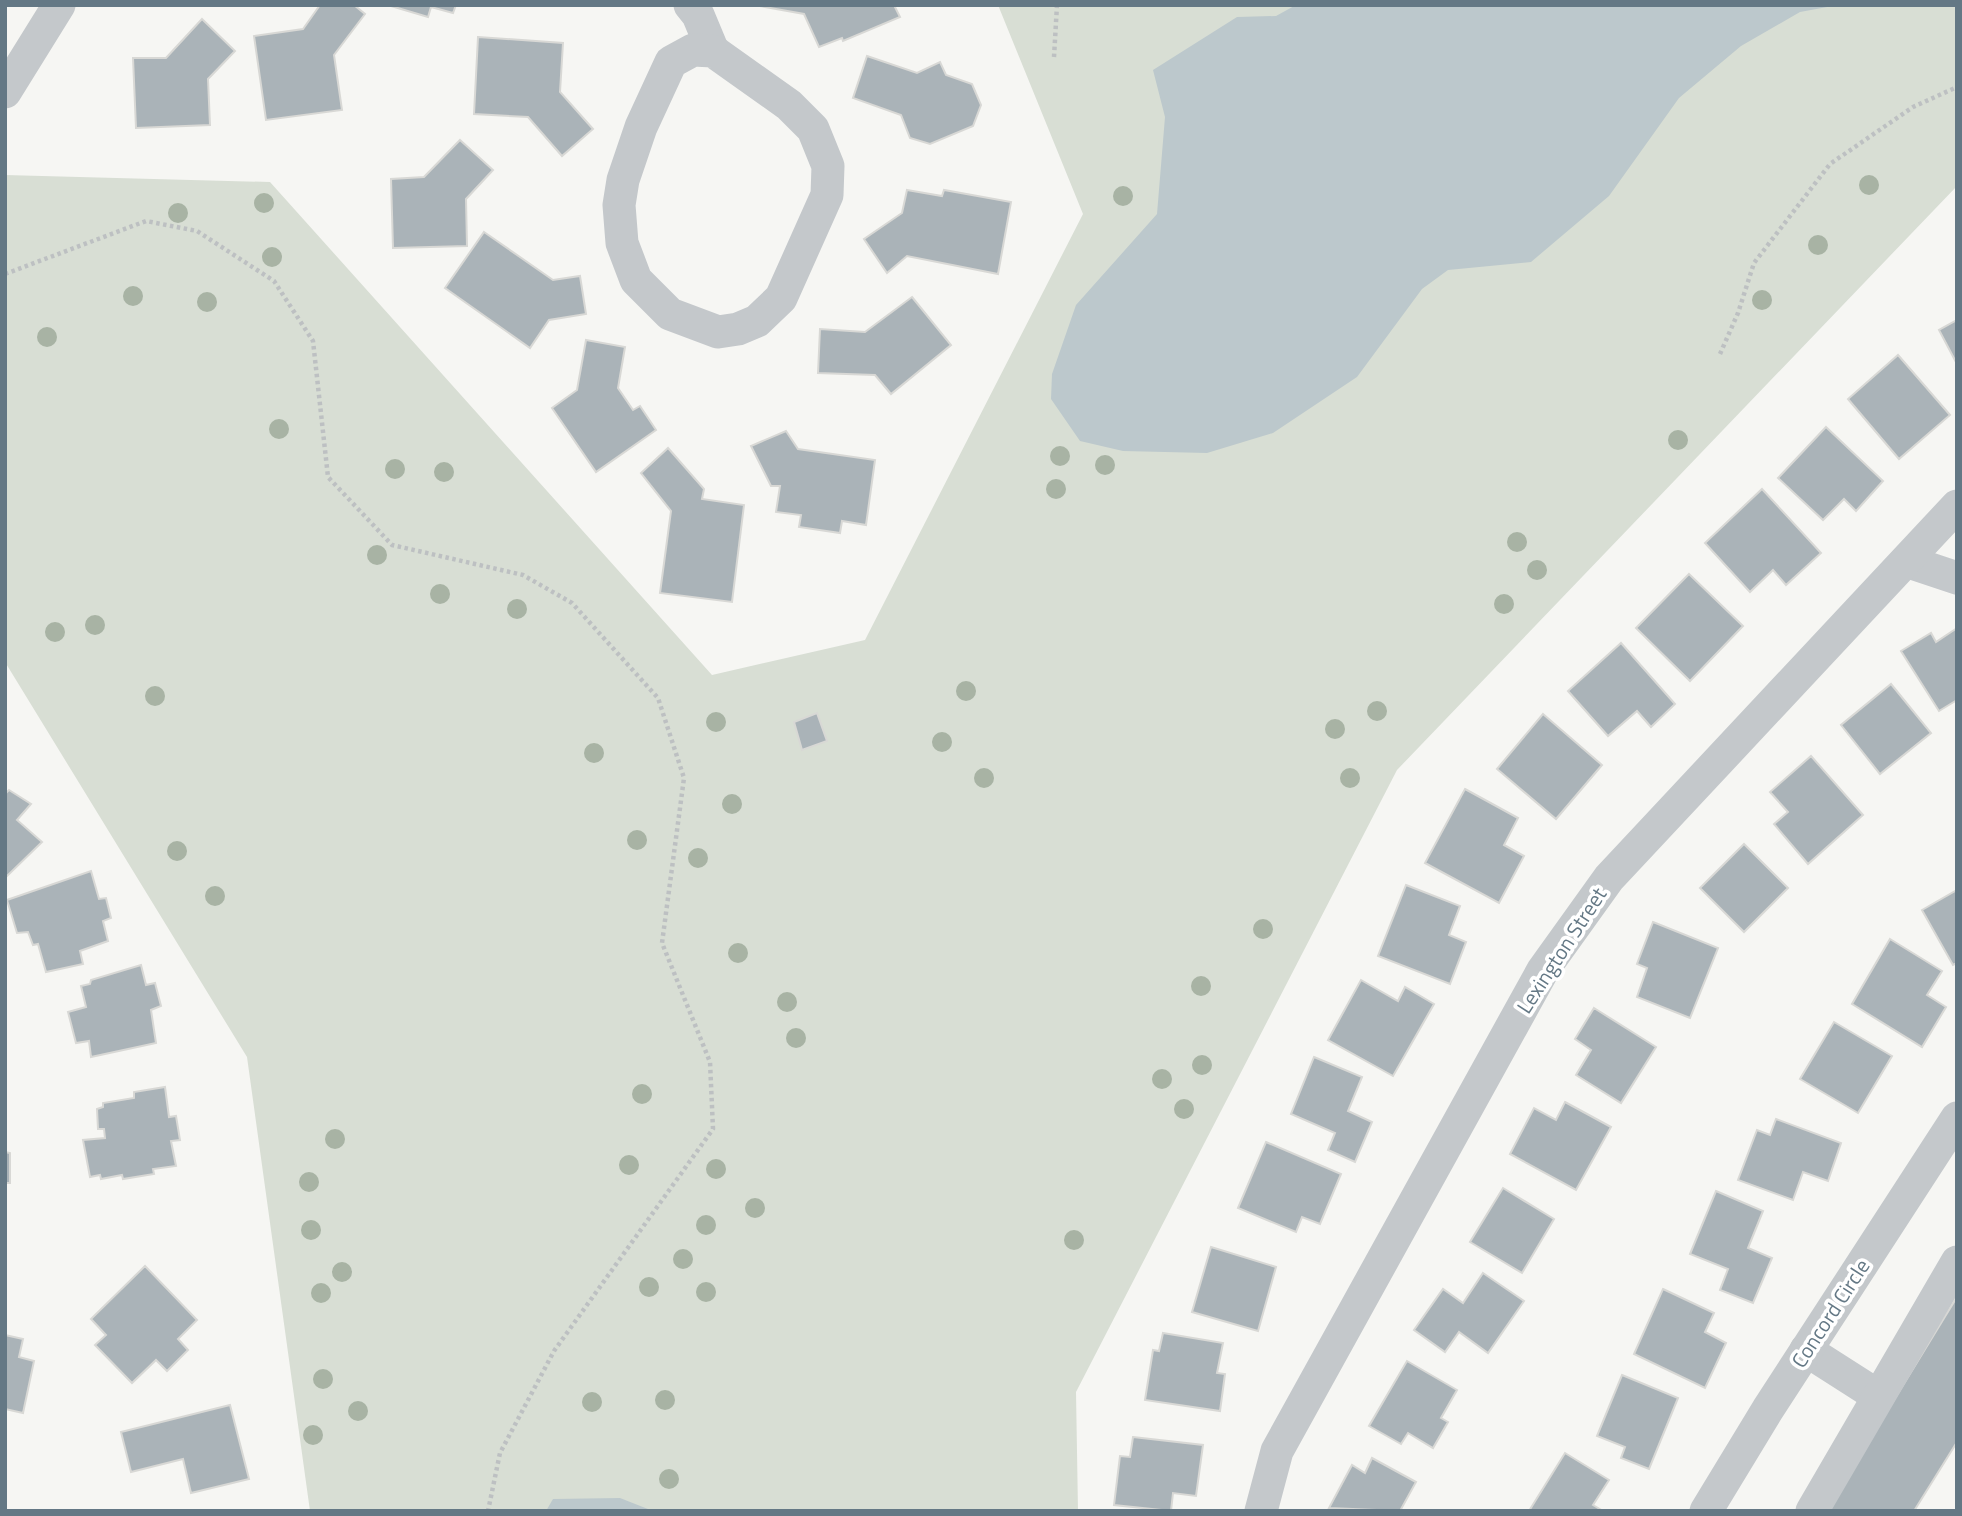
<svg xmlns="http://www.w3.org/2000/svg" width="1962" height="1516" font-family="'Titillium Web',sans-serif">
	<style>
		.green { fill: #d8ded4 }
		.water { fill: #bcc8cc }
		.building { fill: #aab3b8; stroke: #d8d8d5; stroke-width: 2 }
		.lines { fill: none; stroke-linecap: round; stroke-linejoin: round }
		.path { stroke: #bdc0c2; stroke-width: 4.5; stroke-dasharray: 3.5 3.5; stroke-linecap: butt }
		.minor { stroke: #c4c8cb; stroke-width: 33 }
		.tree { fill: #a8b3a4 }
		.labels { text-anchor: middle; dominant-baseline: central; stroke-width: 7; stroke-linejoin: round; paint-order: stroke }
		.street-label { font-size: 21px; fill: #647885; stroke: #fff }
	</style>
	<rect width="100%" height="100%" fill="#f6f6f3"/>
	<!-- green -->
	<polygon class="green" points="998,5 1957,5 1957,186 1397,770 1076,1392 1078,1511 310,1511 247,1057 5,662 5,175 270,182 712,675 865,640 1083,214"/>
	<!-- water -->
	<g class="water">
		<polygon points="1296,5 1838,5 1800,12 1741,46 1679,98 1609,196 1531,262 1448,270 1422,289 1357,377 1273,433 1207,453 1123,451 1080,441 1051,399 1052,374 1076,305 1157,214 1165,117 1153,70 1237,17 1276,16"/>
		<polygon points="620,1498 653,1511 546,1511 553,1499"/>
	</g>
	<!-- building -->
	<g class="building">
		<polygon points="320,5 354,5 365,14 334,55 342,110 266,120 254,36 303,29"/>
		<polygon points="456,5 453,13 431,7 428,17 391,6"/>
		<polygon points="754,5 894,5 900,17 843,41 842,38 819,47 804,14"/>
		<polygon points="202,19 235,51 208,79 210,125 136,128 133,58 166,58"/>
		<polygon points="478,37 563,43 560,92 593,129 562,156 528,117 474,114"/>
		<polygon points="867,56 917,73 940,62 946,75 972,84 981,105 973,126 930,144 910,138 901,115 853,98"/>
		<polygon points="460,140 493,170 466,199 467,246 393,248 391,179 424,177"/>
		<polygon points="907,190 942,196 944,190 1011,202 998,274 907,256 887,273 864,239 902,213"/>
		<polygon points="484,232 553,280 580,276 586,314 549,320 530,348 445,288"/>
		<polygon points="912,297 951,345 891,394 875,375 818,373 820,329 865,332"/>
		<polygon points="1957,320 1957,364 1939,330"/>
		<polygon points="586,340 625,347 618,388 633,410 640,406 656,430 596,472 552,408 577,390"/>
		<polygon points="1898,355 1950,415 1899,459 1848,399"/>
		<polygon points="1826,427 1883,481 1856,511 1844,499 1823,520 1778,478"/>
		<polygon points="786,431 798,449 875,460 866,525 842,521 840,533 799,527 801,515 776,512 780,486 771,486 751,446"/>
		<polygon points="668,448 704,489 702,499 744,505 732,602 660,593 671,511 641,473"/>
		<polygon points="1762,489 1821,553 1786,585 1773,570 1750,592 1705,543"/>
		<polygon points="1689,574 1743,626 1690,681 1636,628"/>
		<polygon points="1957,628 1957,700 1939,711 1901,651 1931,633 1936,642"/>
		<polygon points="1621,643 1675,704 1651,727 1637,711 1608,736 1568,691"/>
		<polygon points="1891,684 1931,733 1880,774 1841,725"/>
		<polygon points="817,713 827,741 802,750 794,722"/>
		<polygon points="1543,714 1602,765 1556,819 1497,769"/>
		<polygon points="1811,756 1863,815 1808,864 1774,824 1788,812 1770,792"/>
		<polygon points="1465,789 1518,818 1504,845 1524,856 1499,903 1425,863"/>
		<polygon points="9,790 31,804 17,820 42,842 5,878 5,794"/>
		<polygon points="1744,844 1788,888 1744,932 1700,888"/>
		<polygon points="91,871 99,899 106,898 111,918 103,921 108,941 80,951 83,964 46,972 38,944 33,945 28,932 17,933 7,900"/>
		<polygon points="1406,885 1460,906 1449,935 1466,942 1450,984 1378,956"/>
		<polygon points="1957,890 1957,963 1953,965 1922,910"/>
		<polygon points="1653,922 1718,948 1690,1018 1637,997 1647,968 1637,964"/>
		<polygon points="1890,939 1942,971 1927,995 1946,1007 1922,1047 1852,1004"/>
		<polygon points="141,965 146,985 155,983 161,1006 151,1010 156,1043 91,1057 89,1041 76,1043 68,1012 86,1007 81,986 90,984 91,980"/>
		<polygon points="1361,980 1398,1001 1405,987 1434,1004 1393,1076 1328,1040"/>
		<polygon points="1594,1008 1656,1047 1621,1103 1576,1075 1591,1050 1575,1039"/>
		<polygon points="1834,1022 1892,1056 1858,1113 1800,1079"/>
		<polygon points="1314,1057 1362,1077 1348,1111 1372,1122 1355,1162 1328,1150 1335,1133 1291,1114"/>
		<polygon points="165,1087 169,1117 176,1116 180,1140 171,1141 176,1166 153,1169 154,1174 123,1179 122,1175 101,1179 100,1175 90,1177 83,1140 105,1138 104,1129 98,1129 97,1109 103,1107 103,1103 134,1098 134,1092"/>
		<polygon points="1565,1102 1611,1127 1576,1190 1510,1154 1534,1108 1556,1120"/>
		<polygon points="1776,1119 1841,1143 1828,1181 1803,1172 1793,1200 1738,1180 1757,1130 1770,1135"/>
		<polygon points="1266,1142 1341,1174 1320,1224 1302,1217 1296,1232 1238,1208"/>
		<polygon points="5,1152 10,1153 10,1183 5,1183"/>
		<polygon points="1503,1188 1554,1219 1522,1273 1470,1242"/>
		<polygon points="1716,1191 1763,1211 1748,1248 1772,1258 1753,1303 1720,1290 1728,1269 1690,1254"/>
		<polygon points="1211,1247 1276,1267 1258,1331 1192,1312"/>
		<polygon points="145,1266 197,1320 178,1339 188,1350 167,1371 156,1360 132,1383 95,1345 106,1335 91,1319"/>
		<polygon points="1483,1273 1524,1301 1488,1353 1459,1332 1445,1352 1414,1330 1443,1289 1463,1303"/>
		<polygon points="1663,1289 1714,1313 1705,1332 1726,1343 1705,1388 1634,1354"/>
		<polygon points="1957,1297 1957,1442 1914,1511 1826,1511"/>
		<polygon points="1163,1333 1223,1343 1217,1373 1225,1374 1220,1411 1145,1400 1153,1350 1159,1351"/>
		<polygon points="5,1335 23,1339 19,1357 34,1361 23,1413 5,1409"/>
		<polygon points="1407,1361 1457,1390 1441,1418 1448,1422 1433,1448 1408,1433 1401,1444 1369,1426"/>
		<polygon points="1622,1375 1678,1398 1649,1469 1621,1458 1625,1447 1597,1436"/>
		<polygon points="230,1405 249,1479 191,1493 183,1459 131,1472 121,1432"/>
		<polygon points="1133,1437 1203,1445 1196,1496 1173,1493 1171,1511 1114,1505 1120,1456 1130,1457"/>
		<polygon points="1565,1453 1609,1480 1593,1505 1603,1511 1529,1511"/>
		<polygon points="1372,1458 1416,1482 1400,1511 1329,1508 1352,1465 1365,1473"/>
	</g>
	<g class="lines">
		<!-- path -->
		<g class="path">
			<polyline points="1054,57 1057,5"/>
			<polyline points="5,274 146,221 197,231 274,281 313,341 328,477 392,545 523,575 572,603 658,698 684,778 662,943 710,1062 713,1129 554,1351 500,1453 488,1511"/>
			<polyline points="1720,354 1738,313 1754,263 1830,164 1913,107 1957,87"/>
		</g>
		<!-- minor -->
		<g class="minor">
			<polyline points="690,5 698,15 713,51"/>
			<polygon points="693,50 713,51 789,105 813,129 828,166 827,195 781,298 757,321 738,329 718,332 670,314 636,280 622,243 619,205 623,180 641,127 671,62"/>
			<polyline points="5,92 59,5"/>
			<polyline points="1906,561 1957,578"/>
			<polyline points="1806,1350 1878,1396"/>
			<polyline points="1261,1511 1277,1451 1543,970 1609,878 1957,506"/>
			<polyline points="1706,1511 1768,1409 1957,1118"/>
			<polyline points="1812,1511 1957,1262"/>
		</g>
	</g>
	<!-- trees -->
	<g class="tree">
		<circle cx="1869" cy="185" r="10"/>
		<circle cx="1123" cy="196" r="10"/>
		<circle cx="264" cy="203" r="10"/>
		<circle cx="178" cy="213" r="10"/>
		<circle cx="1818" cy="245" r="10"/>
		<circle cx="272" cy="257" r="10"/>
		<circle cx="133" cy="296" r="10"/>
		<circle cx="1762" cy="300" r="10"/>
		<circle cx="207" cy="302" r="10"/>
		<circle cx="47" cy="337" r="10"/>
		<circle cx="279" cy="429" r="10"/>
		<circle cx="1678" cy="440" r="10"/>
		<circle cx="1060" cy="456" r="10"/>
		<circle cx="1105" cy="465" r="10"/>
		<circle cx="395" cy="469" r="10"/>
		<circle cx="444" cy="472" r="10"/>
		<circle cx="1056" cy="489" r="10"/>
		<circle cx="1517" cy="542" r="10"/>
		<circle cx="377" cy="555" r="10"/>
		<circle cx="1537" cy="570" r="10"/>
		<circle cx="440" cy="594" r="10"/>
		<circle cx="1504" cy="604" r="10"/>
		<circle cx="517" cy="609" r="10"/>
		<circle cx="95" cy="625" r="10"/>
		<circle cx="55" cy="632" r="10"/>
		<circle cx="966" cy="691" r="10"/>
		<circle cx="155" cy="696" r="10"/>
		<circle cx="1377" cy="711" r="10"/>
		<circle cx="716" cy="722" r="10"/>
		<circle cx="1335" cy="729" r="10"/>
		<circle cx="942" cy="742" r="10"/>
		<circle cx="594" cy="753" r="10"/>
		<circle cx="984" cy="778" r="10"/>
		<circle cx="1350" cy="778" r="10"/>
		<circle cx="732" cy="804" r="10"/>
		<circle cx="637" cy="840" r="10"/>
		<circle cx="177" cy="851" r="10"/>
		<circle cx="698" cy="858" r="10"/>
		<circle cx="215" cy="896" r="10"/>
		<circle cx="1263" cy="929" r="10"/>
		<circle cx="738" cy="953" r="10"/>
		<circle cx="1201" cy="986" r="10"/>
		<circle cx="787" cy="1002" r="10"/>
		<circle cx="796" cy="1038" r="10"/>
		<circle cx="1202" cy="1065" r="10"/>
		<circle cx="1162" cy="1079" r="10"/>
		<circle cx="642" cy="1094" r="10"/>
		<circle cx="1184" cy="1109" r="10"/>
		<circle cx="335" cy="1139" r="10"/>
		<circle cx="629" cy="1165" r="10"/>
		<circle cx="716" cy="1169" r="10"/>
		<circle cx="309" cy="1182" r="10"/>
		<circle cx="755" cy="1208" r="10"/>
		<circle cx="706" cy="1225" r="10"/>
		<circle cx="311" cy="1230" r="10"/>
		<circle cx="1074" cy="1240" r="10"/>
		<circle cx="683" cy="1259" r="10"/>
		<circle cx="342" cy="1272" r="10"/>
		<circle cx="649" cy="1287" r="10"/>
		<circle cx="706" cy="1292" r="10"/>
		<circle cx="321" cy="1293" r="10"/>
		<circle cx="323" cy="1379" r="10"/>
		<circle cx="665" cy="1400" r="10"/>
		<circle cx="592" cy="1402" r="10"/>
		<circle cx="358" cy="1411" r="10"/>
		<circle cx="313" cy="1435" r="10"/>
		<circle cx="669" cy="1479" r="10"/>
	</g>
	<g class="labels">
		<!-- street labels -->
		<g class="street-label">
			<text transform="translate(1561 950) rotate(-57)">Lexington Street</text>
			<text transform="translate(1830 1313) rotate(-57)">Concord Circle</text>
		</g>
	</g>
	<!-- border -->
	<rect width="1962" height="1516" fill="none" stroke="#647885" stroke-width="14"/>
</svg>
